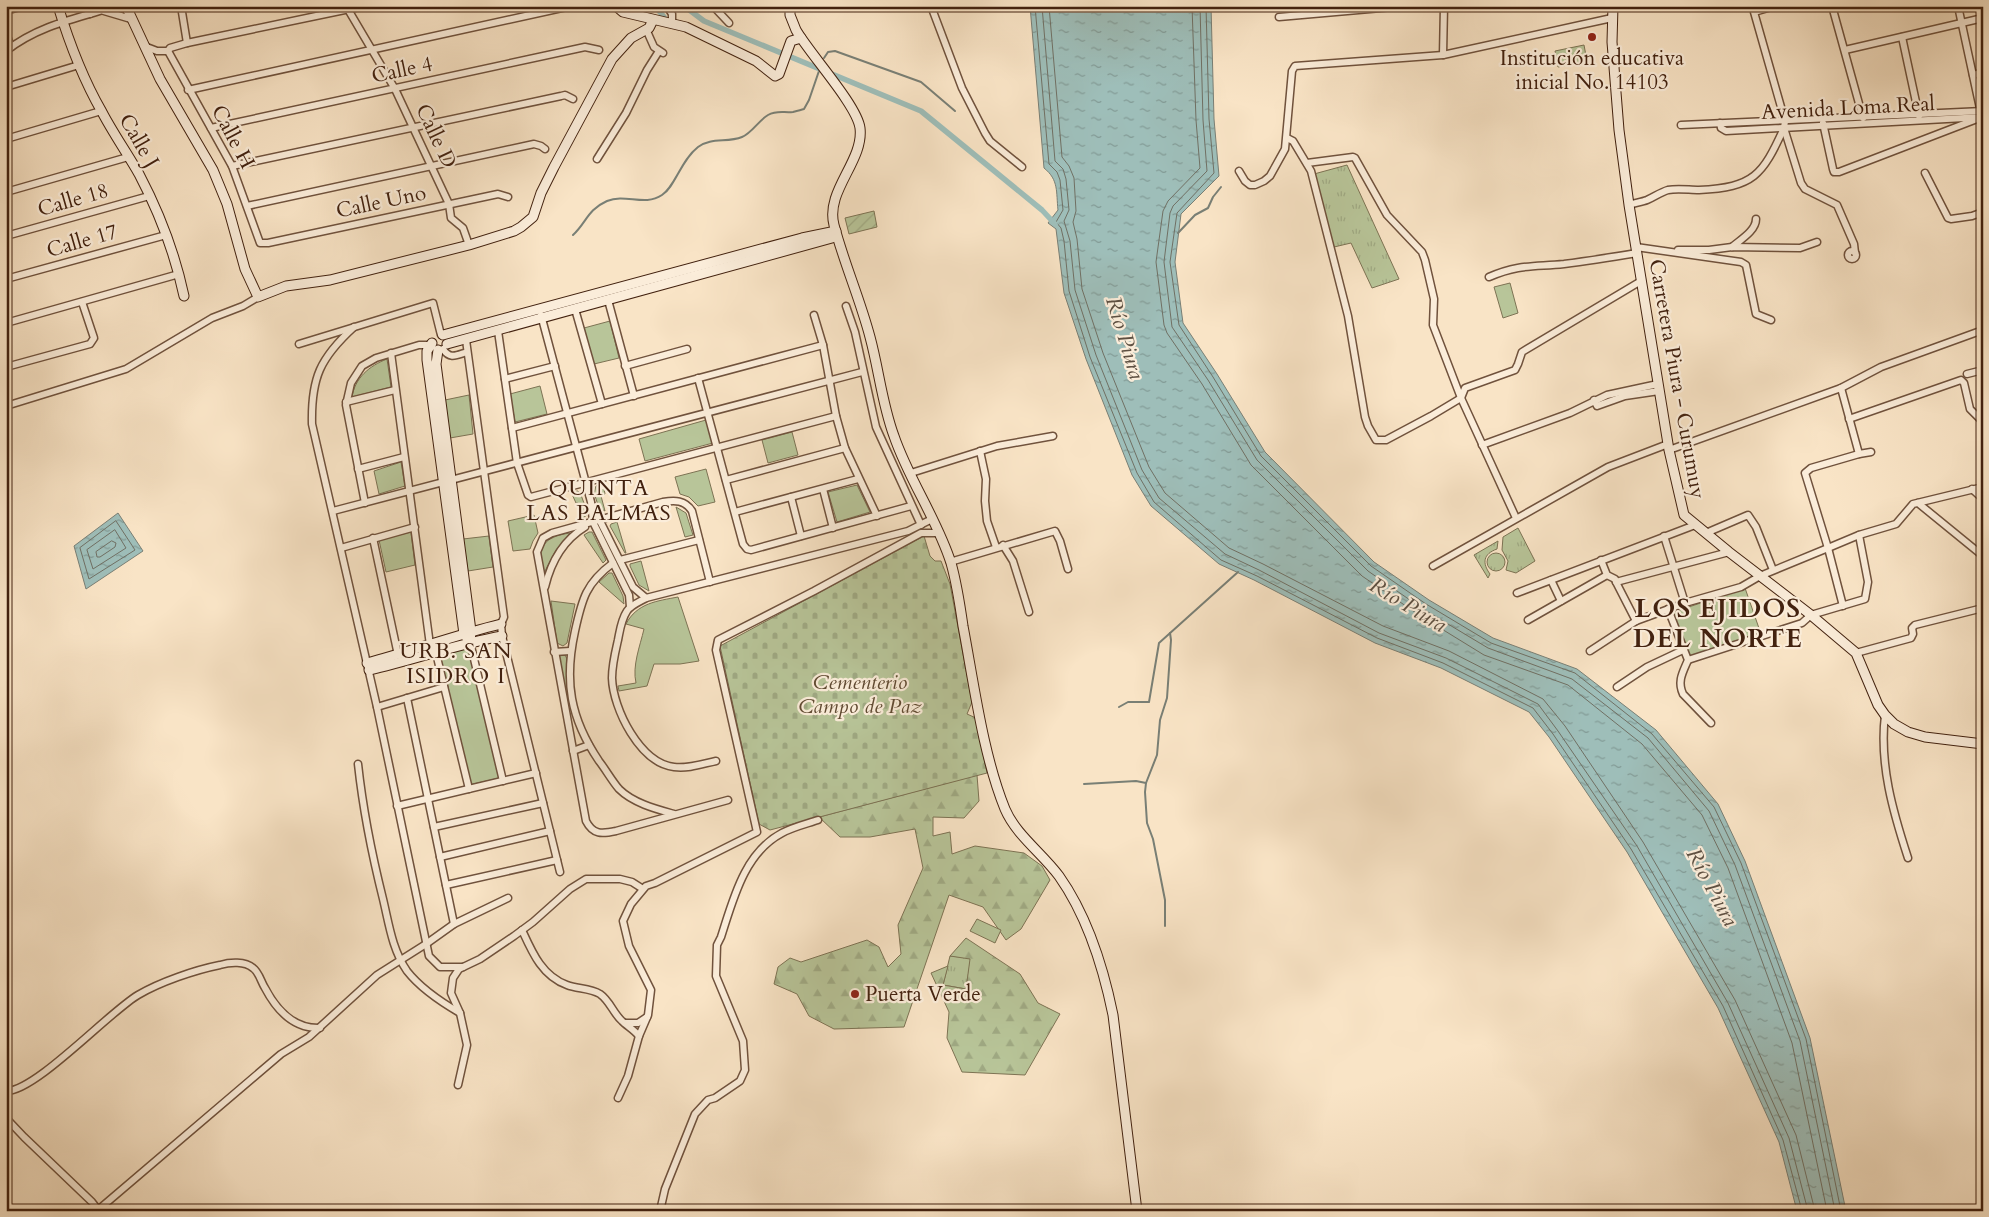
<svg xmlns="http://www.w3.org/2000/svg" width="1989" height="1217" font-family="Cardo,serif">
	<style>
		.grass { fill: url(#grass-tufts); stroke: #7d7354 }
		.forest { fill: url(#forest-firs); stroke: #7d7354 }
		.cemetery { fill: url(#cemetery-stones); stroke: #7d7354 }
		.park { fill: #b8c599; stroke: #7d7354 }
		.garden { fill: url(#garden-furrows); stroke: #7d7354 }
		.water { fill: url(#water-ripples); stroke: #797f75 }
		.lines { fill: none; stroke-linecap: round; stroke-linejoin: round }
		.shore { stroke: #707064; stroke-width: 1 }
		.stream { stroke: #797f75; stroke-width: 2 }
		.canal { stroke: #9ebeb9; stroke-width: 5.5 }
		.street-casing { stroke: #70523d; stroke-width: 9 }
		.secondary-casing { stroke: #42210f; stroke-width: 11 }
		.street { stroke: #fbedda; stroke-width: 6 }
		.secondary { stroke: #fbedda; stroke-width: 9 }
		.poi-dot { fill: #8f2418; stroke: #fbedda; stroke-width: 2 }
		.labels { text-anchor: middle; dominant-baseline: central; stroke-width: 4.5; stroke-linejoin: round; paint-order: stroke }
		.poi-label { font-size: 21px; fill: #42210f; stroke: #fbedda }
		.street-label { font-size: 21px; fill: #42210f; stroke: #fbedda }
		.park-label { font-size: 21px; font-style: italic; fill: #604a32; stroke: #fbedda }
		.water-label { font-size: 22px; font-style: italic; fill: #5e5042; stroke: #fbedda }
		.neighbourhood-label { font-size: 22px; letter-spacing: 1px; fill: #42210f; stroke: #fbedda }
		.district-label { font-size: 26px; font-weight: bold; letter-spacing: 1px; fill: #42210f; stroke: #fbedda }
	</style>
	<defs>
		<pattern id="grass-tufts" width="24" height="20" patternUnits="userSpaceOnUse" patternTransform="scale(1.25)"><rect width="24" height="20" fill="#b8c599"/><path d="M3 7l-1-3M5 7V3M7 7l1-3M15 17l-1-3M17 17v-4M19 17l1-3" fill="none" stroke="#9fa983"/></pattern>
		<pattern id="forest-firs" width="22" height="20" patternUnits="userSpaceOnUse" patternTransform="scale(1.25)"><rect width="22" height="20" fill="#b8c599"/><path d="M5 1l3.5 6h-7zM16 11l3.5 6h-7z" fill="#9fa983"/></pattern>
		<pattern id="cemetery-stones" width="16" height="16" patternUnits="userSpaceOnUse" patternTransform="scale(1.25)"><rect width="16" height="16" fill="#b8c599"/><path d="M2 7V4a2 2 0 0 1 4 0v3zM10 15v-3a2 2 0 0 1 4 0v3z" fill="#9fa983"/></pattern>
		<pattern id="garden-furrows" width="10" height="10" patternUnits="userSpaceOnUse" patternTransform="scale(1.25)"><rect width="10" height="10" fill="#b8c599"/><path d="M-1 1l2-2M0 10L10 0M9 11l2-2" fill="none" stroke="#9fa983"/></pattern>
		<pattern id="water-ripples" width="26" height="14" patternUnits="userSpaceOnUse" patternTransform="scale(1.25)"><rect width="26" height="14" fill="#9ebeb9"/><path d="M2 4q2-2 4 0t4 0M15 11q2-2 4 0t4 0" fill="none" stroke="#829a95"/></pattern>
	</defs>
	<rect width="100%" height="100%" fill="#f9e4c6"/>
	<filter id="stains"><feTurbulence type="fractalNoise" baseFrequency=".004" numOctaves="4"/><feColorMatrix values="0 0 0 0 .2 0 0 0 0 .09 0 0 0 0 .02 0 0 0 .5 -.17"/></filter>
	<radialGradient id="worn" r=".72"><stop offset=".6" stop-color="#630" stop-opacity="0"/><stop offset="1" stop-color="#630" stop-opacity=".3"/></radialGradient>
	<!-- grass -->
	<g class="grass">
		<polygon points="1347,165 1399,279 1372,288 1351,243 1334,247 1314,174"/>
		<polygon points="1518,528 1535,561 1516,573 1506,570 1508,561 1502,550 1503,537"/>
		<path d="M1498 541 1497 549C1483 554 1482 563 1490 574L1488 578 1474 555Z"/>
		<circle cx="1496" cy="562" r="9"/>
		<polygon points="950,956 971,958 966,989 943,985"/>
	</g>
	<!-- forest -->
	<g class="forest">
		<polygon points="977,775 979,801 964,818 933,817 933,836 950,832 952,854 975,846 1024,853 1042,866 1050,880 1021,929 1006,940 983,907 949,895 904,1027 834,1029 809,1016 797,994 774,984 778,967 790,958 801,962 867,940 879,947 888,967 901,954 898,925 923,868 915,829 870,837 840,837 819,817"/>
		<polygon points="966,938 1020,974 1038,1003 1060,1014 1025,1075 962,1072 947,1038 949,1012 931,973 948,966 943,985 966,989 970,959 950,956"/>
	</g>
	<!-- cemetery -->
	<polygon class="cemetery" points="924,536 930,556 935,561 941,561 950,584 972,702 967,714 976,718 987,773 770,830 759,824 720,646"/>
	<!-- park -->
	<g class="park">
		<polygon points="1584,45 1587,61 1558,67 1555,51"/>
		<polygon points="1510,283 1518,313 1503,318 1494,287"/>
		<polygon points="610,321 619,358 594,364 584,328"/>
		<path d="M387 359 391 387 352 397C355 378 369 366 387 359Z"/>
		<polygon points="540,386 547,414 515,422 510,394"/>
		<polygon points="469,395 473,434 450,438 445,400"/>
		<polygon points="706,420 713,443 645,461 639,439"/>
		<polygon points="792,432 798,455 768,463 762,440"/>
		<polygon points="401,462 405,486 379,494 374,471"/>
		<polygon points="706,469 715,502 698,506 689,497 680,494 675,477"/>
		<polygon points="603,483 605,494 601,496 605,511 599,508 594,493 596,486"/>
		<polygon points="857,485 870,512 837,522 828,492"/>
		<polygon points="578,491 581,495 588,514 583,518 578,503 576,503 571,492"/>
		<polygon points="676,507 686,513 693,535 685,537"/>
		<polygon points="534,515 538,533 533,541 530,549 513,551 508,521"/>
		<polygon points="617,522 626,553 625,553 610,526 611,524"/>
		<polygon points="411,532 415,565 386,572 379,540"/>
		<polygon points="589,532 592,532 606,560 603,563 584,535"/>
		<path d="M570 533 555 552 544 573C536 546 544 537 570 533Z"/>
		<polygon points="489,536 493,567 468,571 463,539"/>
		<polygon points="641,561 649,591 639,585 630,566 630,564"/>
		<polygon points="609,573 612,573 623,596 624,604 599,582"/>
		<polygon points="1745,588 1761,634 1690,658 1671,613"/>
		<path d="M678 597 699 661 680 664H654L647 686 619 691 618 686 636 683C632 666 640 646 644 629L626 624C637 603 657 601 678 597Z"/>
		<polygon points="551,601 575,604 567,643 563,646 557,643"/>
		<polygon points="469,646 499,778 469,785 438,658"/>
		<polygon points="561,655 565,655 567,659 567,693 563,693 558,657"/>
		<polygon points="977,919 1001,930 995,943 970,931"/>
	</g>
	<!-- garden -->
	<polygon class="garden" points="874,211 877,227 849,234 845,218"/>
	<!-- water -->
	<g class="water">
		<path d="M1030 6H1211L1214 119 1219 176 1181 214 1175 262 1183 323 1217 374 1265 452 1374 562 1429 600 1493 638 1577 669 1656 730 1718 804 1745 861 1810 1038 1846 1211H1797L1779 1142 1718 1008 1627 852 1549 737 1529 712 1441 668 1375 643 1254 580 1219 564 1151 506 1132 475 1086 359 1064 293 1056 229 1048 223 1058 210C1056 192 1059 180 1044 168Z"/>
		<polygon points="118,513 143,551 86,589 74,546"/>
	</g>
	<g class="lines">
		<!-- shore -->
		<g class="shore">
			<polyline points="1035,6 1049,164 1057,172 1060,180 1063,210 1056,222 1061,228 1064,241 1069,291 1090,357 1137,473 1154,502 1221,560 1257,576 1377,638 1443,663 1533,708 1553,734 1631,849 1723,1006 1783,1140 1802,1211"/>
			<polyline points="1042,6 1055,161 1063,169 1066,179 1069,210 1064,221 1070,241 1075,290 1096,355 1142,470 1159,498 1225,554 1259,570 1379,633 1446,658 1538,704 1558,731 1637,846 1728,1003 1789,1138 1808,1211"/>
			<polyline points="1049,6 1062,157 1069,166 1074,178 1076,211 1073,222 1077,239 1082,289 1103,353 1149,467 1165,493 1229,548 1263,564 1383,626 1449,651 1543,699 1565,726 1643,842 1735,1000 1796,1135 1815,1211"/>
			<polyline points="1192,6 1196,120 1200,168 1168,201 1163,211 1156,262 1164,325 1167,333 1202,384 1251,465 1362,576 1419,615 1484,655 1568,685 1642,744 1702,815 1728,868 1792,1043 1827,1211"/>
			<polyline points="1200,6 1203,120 1207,171 1173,206 1170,213 1164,262 1172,327 1208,380 1257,460 1368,571 1423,609 1488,648 1572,679 1648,738 1709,811 1735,865 1800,1041 1835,1211"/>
			<polyline points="1206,6 1209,119 1214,173 1177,213 1170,262 1179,325 1213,377 1261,456 1371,566 1426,604 1491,643 1575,673 1652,734 1714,807 1741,863 1806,1039 1841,1211"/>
			<polygon points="116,521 135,550 89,579 80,548"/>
			<polygon points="115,530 126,548 93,569 87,550"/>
			<polygon points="112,541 116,543 115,547 100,557 97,557 96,552"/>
		</g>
		<!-- stream -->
		<g class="stream">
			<polyline points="824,58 828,52 835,51 921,82 955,111"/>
			<polyline points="1178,233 1195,215 1208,208 1213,197 1221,187"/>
			<path d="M573 235C587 222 587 210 607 201 626 193 644 207 662 195 675 187 681 160 698 147 711 137 727 143 742 137 752 133 758 121 768 115 777 110 784 113 793 112 797 111 801 110 804 109L809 100 820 68"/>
			<polyline points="1119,707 1128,702 1149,702 1159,643 1238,572"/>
			<polyline points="1084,784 1136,781 1146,783"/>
			<polyline points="1165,926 1165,900 1153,839 1147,823 1145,792 1146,783 1157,755 1160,720 1167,698 1171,640 1170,633"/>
		</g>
		<!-- canal -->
		<g class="canal">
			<polyline points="655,6 664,17"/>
			<polyline points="684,6 704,21 921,111 1042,210 1055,224"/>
		</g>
		<defs>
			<g id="street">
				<polyline points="88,6 90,14"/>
				<polyline points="181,6 187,43"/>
				<polyline points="346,6 395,89 449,204 451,218 463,228 469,245"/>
				<polyline points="667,6 672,14 672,24"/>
				<polyline points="713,6 729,23"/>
				<polyline points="931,6 962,88 985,133 990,141 1022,167"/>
				<polyline points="1775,6 1754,12 1785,121 1784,128 1801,183 1805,189 1837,205 1854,244 1855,253"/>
				<polyline points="1832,6 1863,118"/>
				<polyline points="1958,6 1981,113"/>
				<polyline points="6,11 23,6"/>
				<polyline points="104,11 131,19"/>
				<polyline points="1279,17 1404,6"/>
				<polyline points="646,29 654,47 663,53"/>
				<polyline points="6,33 11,47"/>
				<polyline points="1902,37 1919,116"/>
				<polyline points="144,46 157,51 168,51 170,48 187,43 364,6"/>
				<polyline points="1845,50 1983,18"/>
				<path d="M6 51C39 25 78 18 117 6"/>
				<polyline points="168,51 232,166 260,243 268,243 498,194 508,197"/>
				<polyline points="1443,55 1444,6"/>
				<polyline points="1973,75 1983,72"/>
				<polyline points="6,87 79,65"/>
				<polyline points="188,90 571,6"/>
				<polyline points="1720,123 1721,128 1726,131 1983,117"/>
				<polyline points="1823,123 1833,169 1834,172 1839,172 1977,119"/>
				<polyline points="1681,125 1983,111"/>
				<polyline points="211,128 585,47 599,50"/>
				<polyline points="1287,138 1293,141 1311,171 1348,316 1365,417 1368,426 1376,440 1386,440 1431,416 1461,398 1465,388 1515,370 1518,364 1522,352 1641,281"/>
				<polyline points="6,139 101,111"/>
				<polyline points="597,159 626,113 647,70 659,51"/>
				<polyline points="1307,163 1353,157 1355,158 1387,215 1422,252 1425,260 1434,299 1433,325 1461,398 1516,518"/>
				<polyline points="232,166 561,96 565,95 573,99"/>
				<polyline points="1239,171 1245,181 1250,185 1255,185 1264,181 1270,176 1285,149 1292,71 1295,66 1443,55 1612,18"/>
				<polyline points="1925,173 1948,218 1951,219 1972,216 1983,212"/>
				<polyline points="6,192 128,157"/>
				<path d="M1629 205C1635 203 1642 202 1647 200 1654 197 1661 192 1668 190 1678 188 1689 190 1699 190 1754 187 1762 176 1784 128"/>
				<polyline points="247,206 534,144 541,146 545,149"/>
				<polyline points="6,236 149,196"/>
				<polyline points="1636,247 1741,262 1746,265 1756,314 1771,320"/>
				<path d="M1732 247C1740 240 1756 231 1756 219"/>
				<polyline points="1678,250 1709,250 1732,247 1800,248 1817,242"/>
				<circle cx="1852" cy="255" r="4"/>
				<path d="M1489 277C1519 264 1534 267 1564 264 1588 261 1613 257 1637 253"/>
				<polyline points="6,279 166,235"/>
				<polyline points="608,300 634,396"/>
				<polyline points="846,306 855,332 876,427 921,525"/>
				<polyline points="575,309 602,404"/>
				<polyline points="541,315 591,502 593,522 629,595 630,607"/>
				<polyline points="814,315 823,345 836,416 845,448 877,516"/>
				<polyline points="6,323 179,274"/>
				<path d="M354 327C320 358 311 378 312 424L377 707 429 956 440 967H463"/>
				<polyline points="498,331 517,463 528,495 531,497 836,416"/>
				<polyline points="466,340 504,617 501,624 502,636 560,872"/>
				<polyline points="299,344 433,303 441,335"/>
				<path d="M443 349C450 360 457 355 467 352"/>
				<polyline points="391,353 430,645"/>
				<polyline points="625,366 687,349"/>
				<polyline points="6,367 90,344 94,338 82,302"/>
				<polyline points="1967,374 1983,370"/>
				<polyline points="698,378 743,544 747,549 751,550 911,506"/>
				<polyline points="505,379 555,366"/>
				<polyline points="1841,388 1859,454 1871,452"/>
				<polyline points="1594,400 1597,406 1625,396 1659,391"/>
				<polyline points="346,402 395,390"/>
				<polyline points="6,406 126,369 212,318 243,306 258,297"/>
				<polyline points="1849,419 1961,380 1964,383 1970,409 1983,422"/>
				<polyline points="512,428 823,345"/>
				<polyline points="1482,445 1570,413 1607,395 1658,384"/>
				<polyline points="1669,450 1841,388 1881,367 1983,330"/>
				<polyline points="980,451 986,479 985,501 987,521 996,547"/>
				<polyline points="358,469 404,457"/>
				<polyline points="911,473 997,446 1053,436"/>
				<polyline points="726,480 845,448"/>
				<polyline points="823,489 833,528"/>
				<polyline points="1972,489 1983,499"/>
				<polyline points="791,497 801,536"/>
				<polyline points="365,503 346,405 351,383 362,366 376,358 419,345 431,345"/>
				<polyline points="1918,503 1983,556"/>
				<polyline points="592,505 633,587 646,598"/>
				<polyline points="333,511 862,372"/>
				<polyline points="735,512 858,479"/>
				<polyline points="1706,533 1748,515 1756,527 1773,570"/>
				<polyline points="1664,536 1685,603"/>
				<polyline points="373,538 398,655"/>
				<polyline points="1003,545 1013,561 1029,612"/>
				<polyline points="341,548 415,527"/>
				<polyline points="620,560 699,540"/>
				<polyline points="1601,560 1607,575 1615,579 1616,582 1636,621"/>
				<polyline points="950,562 1055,531 1060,541 1068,569"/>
				<path d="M613 563C586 583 582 599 575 631 564 681 570 718 599 761 606 770 612 781 619 789 633 803 656 809 674 814"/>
				<polyline points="1433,566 1608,467 1668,444"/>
				<polyline points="1551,580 1561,601"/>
				<path d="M710 582 692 511C685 500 675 500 663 502L552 533 543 538 537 552 586 821C593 835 602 834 616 831L728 800"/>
				<polyline points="1616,582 1729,552"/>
				<path d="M545 587C551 562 562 541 585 527"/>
				<polyline points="1517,593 1695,525"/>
				<polyline points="1843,606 1828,548 1805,473 1811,468 1859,454"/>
				<path d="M1668 609 1688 660C1683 672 1677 681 1683 694L1711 723"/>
				<polyline points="1528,620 1607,575"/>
				<polyline points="470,642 503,781"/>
				<polyline points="435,649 469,789"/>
				<polyline points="1590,651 1636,621 1685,603 1741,587 1760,576 1828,548 1859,535 1896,524 1913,504 1983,487"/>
				<polyline points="554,652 570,651"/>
				<polyline points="1856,653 1911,638 1913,634 1912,628 1915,625 1983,608"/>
				<polyline points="1688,660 1802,623 1811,615 1865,599 1868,582 1859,535"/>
				<polyline points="1617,687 1647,667 1683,650"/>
				<polyline points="407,698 454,924"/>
				<polyline points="377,707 444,687"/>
				<path d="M1885 715C1879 764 1893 812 1908 858"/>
				<polyline points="573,751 589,745"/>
				<path d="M716 761C702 764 688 769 674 767 640 763 613 709 612 678 612 665 615 653 618 640 620 630 621 620 627 611 631 605 639 602 646 598L908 531 932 519"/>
				<path d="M358 764C363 810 372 855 383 899 389 924 392 949 407 971 421 989 441 1002 460 1013"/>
				<polyline points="397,806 536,773"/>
				<polyline points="434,827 543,803"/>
				<polyline points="440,857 550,831"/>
				<polyline points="446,885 557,860"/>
				<path d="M522 930C532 952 542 976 567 985 577 989 590 988 600 994 610 1001 613 1013 622 1021 627 1026 634 1030 639 1036"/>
				<polyline points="625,1023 638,1023 647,1017"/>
				<polyline points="458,1085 467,1045 460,1013 451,993 453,978 459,969 480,959 514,936 533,922 570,889 586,879 620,879 632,882 643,889"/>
				<path d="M6 1091C35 1092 109 1012 138 995 160 982 195 970 220 965 230 962 245 961 253 968 259 972 261 982 265 988 276 1009 293 1029 320 1028"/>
				<polyline points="618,1098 628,1076 639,1036 648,1015 651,990 629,946 623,921 631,904 646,886 655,883 757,832 716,650 718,640 814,591 921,533 939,533"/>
				<polyline points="6,1118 24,1137 92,1202 99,1211"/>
				<polyline points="98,1210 281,1054 309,1037 377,975 426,944 454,924 508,898"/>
				<path d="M660 1211 665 1189 695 1114 708 1100 715 1098 740 1081 745 1070 743 1041 716 976 717 945 721 937C733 900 744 853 782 833 793 827 806 824 818 820"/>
			</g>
			<g id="secondary">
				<path d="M58 6C69 42 83 79 102 112 113 133 127 153 139 174 159 212 175 254 184 296"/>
				<polyline points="126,6 160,79 213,170 227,204 245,269 258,297 286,286 330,280 469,245 514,231 521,227 533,217 541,193 554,167 612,59 631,38 649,28 653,20"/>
				<polyline points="616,6 623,12 686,27 756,61 775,76 779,74 791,41 801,38"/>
				<path d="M790 6V15L796 30C809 53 857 105 860 128 864 161 825 191 834 225 844 263 860 299 870 337 879 370 882 404 894 436 909 480 937 519 951 563 957 584 960 605 963 626 974 684 983 755 1005 809 1016 835 1042 853 1059 876 1088 917 1103 966 1113 1015L1137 1211"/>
				<polyline points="1613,6 1612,42 1619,130 1629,205 1669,450 1684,515 1729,552 1811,615 1856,653 1878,705 1885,715 1894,724 1908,732 1925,737 1983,744"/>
				<polyline points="443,335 802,238 836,231"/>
				<polyline points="432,343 427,351 427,360 464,634 470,642 471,631 436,364 438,350"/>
				<polyline points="447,344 832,238"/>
				<path d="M367 663C412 651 456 635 501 624"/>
				<path d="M369 670C414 660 457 644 502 636"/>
			</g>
		</defs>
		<!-- street casing -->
		<use href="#street" class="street-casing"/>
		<!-- secondary casing -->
		<use href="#secondary" class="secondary-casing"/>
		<!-- street -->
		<use href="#street" class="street"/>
		<!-- secondary -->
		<use href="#secondary" class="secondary"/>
	</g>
	<!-- markers -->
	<g class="poi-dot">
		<circle cx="1592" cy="37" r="5"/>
		<circle cx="855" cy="994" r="5"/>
	</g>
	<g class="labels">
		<!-- poi labels -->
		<g class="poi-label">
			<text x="1592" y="58">Institución educativa<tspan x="1592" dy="24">inicial No. 14103</tspan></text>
			<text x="865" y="994" text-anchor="start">Puerta Verde</text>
		</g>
		<!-- street labels -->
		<g class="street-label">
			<text transform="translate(402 70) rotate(-12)">Calle 4</text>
			<text transform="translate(1848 108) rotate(-3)">Avenida Loma Real</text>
			<text transform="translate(436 136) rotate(65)">Calle D</text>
			<text transform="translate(233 137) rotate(62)">Calle H</text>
			<text transform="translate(139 141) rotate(60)">Calle J</text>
			<text transform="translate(73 200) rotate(-16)">Calle 18</text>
			<text transform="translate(381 202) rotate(-12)">Calle Uno</text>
			<text transform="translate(82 241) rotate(-16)">Calle 17</text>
			<text transform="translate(1677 379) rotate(80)">Carretera Piura - Curumuy</text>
		</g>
		<!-- park labels -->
		<g class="park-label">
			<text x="860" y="682">Cementerio<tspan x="860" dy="24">Campo de Paz</tspan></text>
		</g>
		<!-- water labels -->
		<g class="water-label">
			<text transform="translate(1125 338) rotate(73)">Río Piura</text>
			<text transform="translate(1408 605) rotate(31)">Río Piura</text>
			<text transform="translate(1712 887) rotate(62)">Río Piura</text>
		</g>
		<!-- neighbourhood labels -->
		<g class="neighbourhood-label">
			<text x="599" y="488">QUINTA<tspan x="599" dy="25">LAS PALMAS</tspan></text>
			<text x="456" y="651">URB. SAN<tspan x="456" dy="25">ISIDRO I</tspan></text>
		</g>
		<!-- district labels -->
		<g class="district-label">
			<text x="1718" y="608">LOS EJIDOS<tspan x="1718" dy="30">DEL NORTE</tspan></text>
		</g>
	</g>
	<!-- margin -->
	<rect width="1989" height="1217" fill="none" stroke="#f9e4c6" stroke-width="25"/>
	<rect x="8" y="8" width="1974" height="1202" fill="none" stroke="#42210f" stroke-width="2.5"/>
	<rect x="12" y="12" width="1964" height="1192" fill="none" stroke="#42210f"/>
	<rect width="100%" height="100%" filter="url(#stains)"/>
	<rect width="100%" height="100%" fill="url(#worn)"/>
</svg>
